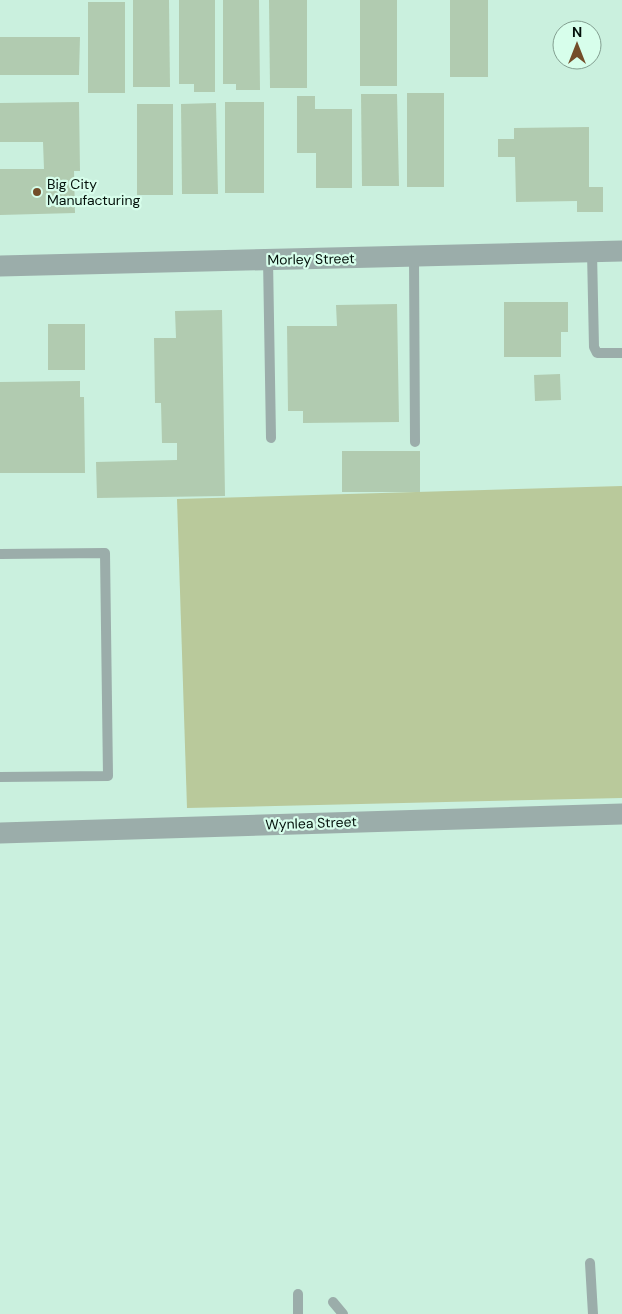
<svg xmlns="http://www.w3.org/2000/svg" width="622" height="1314" font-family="'DM Sans',sans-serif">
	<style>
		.green { fill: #b9c99b }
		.building { fill: #b1cbb0 }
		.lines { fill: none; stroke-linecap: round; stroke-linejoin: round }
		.service { stroke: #9badaa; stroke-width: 10 }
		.minor { stroke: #9badaa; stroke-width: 21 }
		.poi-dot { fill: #734d29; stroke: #d7feeb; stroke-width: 2 }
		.labels { text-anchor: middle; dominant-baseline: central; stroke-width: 4.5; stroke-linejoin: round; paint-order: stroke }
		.poi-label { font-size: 14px; fill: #04110b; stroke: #d7feeb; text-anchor: start }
		.street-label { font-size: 14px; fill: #04110b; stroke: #d7feeb }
	</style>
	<rect width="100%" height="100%" fill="#caf0de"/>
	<!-- green -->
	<polygon class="green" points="622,486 622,798 187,808 177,499"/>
	<!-- building -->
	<g class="building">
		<polygon points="133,0 169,0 170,87 133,87"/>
		<polygon points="179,0 215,0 215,92 194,92 194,84 179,84"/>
		<polygon points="223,0 259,0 260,90 236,90 236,84 223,84"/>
		<polygon points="269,0 307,0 307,88 270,88"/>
		<rect x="360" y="0" width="37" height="86"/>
		<rect x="450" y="0" width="38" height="77"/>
		<rect x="88" y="2" width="37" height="91"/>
		<polygon points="0,37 80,37 79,75 0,75"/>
		<rect x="407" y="93" width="37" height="94"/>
		<polygon points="361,94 397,94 399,186 362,186"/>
		<polygon points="297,96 315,96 315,109 352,109 352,188 316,188 316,153 297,153"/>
		<polygon points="79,102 80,171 74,171 75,213 0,215 0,169 44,169 43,142 0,142 0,103"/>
		<rect x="225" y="102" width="39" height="91"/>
		<polygon points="216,103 218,194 182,194 181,104"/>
		<rect x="137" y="104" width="36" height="91"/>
		<polygon points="589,127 589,187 603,187 603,212 577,212 577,201 516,202 515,157 498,157 498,139 514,139 514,128"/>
		<polygon points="504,302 568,302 568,332 561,332 561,357 504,357"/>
		<polygon points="397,304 399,422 303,423 303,411 288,411 287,326 337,326 336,305"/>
		<polygon points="222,310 225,496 97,498 96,462 177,460 177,443 162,443 161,403 155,403 154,338 176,338 175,311"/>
		<rect x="48" y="324" width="37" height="46"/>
		<polygon points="560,374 561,400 535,401 534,375"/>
		<polygon points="80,381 80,397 84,397 85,473 0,473 0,382"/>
		<rect x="342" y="451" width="78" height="41"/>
	</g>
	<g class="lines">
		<!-- service -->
		<g class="service">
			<polyline points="592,252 594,347 597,353 622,353"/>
			<polyline points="414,256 415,442"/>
			<polyline points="268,259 271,438"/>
			<polyline points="0,554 105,553 108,776 0,777"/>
			<polyline points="590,1263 593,1314"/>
			<polyline points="333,1302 343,1314"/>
			<polyline points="298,1314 298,1294"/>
		</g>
		<!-- minor -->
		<g class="minor">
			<polyline points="0,266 622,251"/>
			<polyline points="0,833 622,814"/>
		</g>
	</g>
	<!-- markers -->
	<circle class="poi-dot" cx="37" cy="192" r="5"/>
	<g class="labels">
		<!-- poi labels -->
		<g class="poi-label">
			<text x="47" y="184">Big City<tspan x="47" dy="16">Manufacturing</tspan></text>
		</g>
		<!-- street labels -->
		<g class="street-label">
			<text transform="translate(311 259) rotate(-1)">Morley Street</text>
			<text transform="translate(311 823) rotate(-2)">Wynlea Street</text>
		</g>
	</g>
	<!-- north arrow -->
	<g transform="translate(577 45)"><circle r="24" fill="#d7feeb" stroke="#839f91"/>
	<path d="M0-4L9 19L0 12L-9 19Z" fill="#734d29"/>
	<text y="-8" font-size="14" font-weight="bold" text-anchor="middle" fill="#04110b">N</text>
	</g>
</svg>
